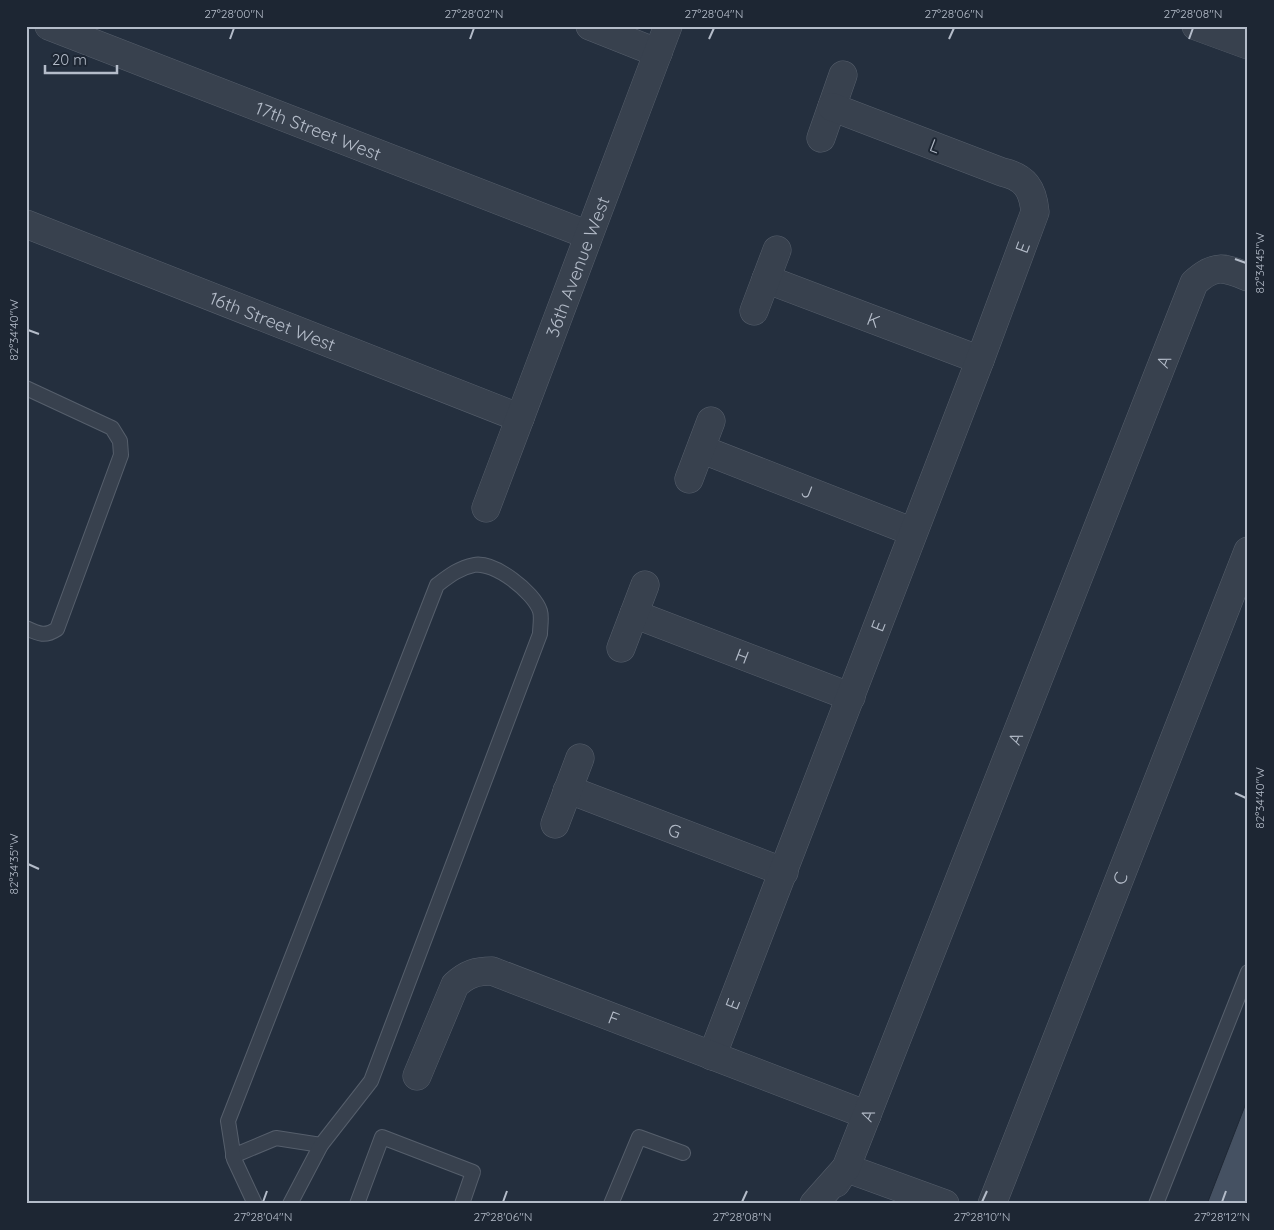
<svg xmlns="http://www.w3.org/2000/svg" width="1274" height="1230" font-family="Quicksand,sans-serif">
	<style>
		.building { fill: #455162; stroke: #1f2835 }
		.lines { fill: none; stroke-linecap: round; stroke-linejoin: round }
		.lane-casing { stroke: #565f6c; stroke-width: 16 }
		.street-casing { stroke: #565f6c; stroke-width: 29 }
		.lane { stroke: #38414e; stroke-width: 14 }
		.street { stroke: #38414e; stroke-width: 28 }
		.ticks { fill: none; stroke: #b4bcc9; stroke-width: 2 }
		.labels { text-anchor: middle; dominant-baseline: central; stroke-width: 4; stroke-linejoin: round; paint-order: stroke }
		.street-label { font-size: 18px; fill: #b4bcc9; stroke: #1d2633 }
		.neatline { fill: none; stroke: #b4bcc9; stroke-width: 2 }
		.ticks-label { font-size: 12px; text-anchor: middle; fill: #b4bcc9 }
	</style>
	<rect width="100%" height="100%" fill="#242f3e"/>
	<!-- building -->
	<polygon class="building" points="1248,1098 1248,1204 1207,1204"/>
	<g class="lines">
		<defs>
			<g id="lane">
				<path d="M26 388 112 428 120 441 121 455 57 629C45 637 39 634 26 628"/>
				<polyline points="233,1156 276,1138 321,1145"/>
				<path d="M255 1204 234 1159 228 1121 437 585C449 576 459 568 474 565 494 561 534 592 540 611 542 617 540 627 540 634L371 1081 321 1145 290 1204"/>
				<polyline points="357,1204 382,1137 473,1172 462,1204"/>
				<polyline points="611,1204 639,1137 683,1153"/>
				<polyline points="1156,1204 1248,972"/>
			</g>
			<g id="street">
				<path id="s1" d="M49 26 588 235"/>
				<polyline points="590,26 658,53"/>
				<polyline points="1196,26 1248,45"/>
				<polyline points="821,138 843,75"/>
				<path id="s2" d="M26 224 520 418"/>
				<path id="s3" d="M766 279 980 360"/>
				<polyline points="754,311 777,250"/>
				<path id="s4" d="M701 449 913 532"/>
				<polyline points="689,479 711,421"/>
				<path id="s5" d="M486 508 668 26"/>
				<path id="s6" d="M634 614 851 697"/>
				<polyline points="621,648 645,585"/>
				<path id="s7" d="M567 791 575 792 784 872"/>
				<polyline points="555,824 580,758"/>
				<path id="s8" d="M712 1056 980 360 1035 212C1033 189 1025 177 1002 172L832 107"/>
				<path id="s9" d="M417 1076 455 985C467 974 476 971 492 971L867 1115"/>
				<polyline points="836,1183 846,1168 945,1204"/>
				<path id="s10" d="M814 1204 846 1168 1194 283C1214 264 1224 267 1248 277"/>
				<path id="s11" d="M992 1204 1248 551"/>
			</g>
		</defs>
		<!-- lane casing -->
		<use href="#lane" class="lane-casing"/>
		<!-- street casing -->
		<use href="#street" class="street-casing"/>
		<!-- lane -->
		<use href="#lane" class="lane"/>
		<!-- street -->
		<use href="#street" class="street"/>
	</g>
	<!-- ticks -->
	<path class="ticks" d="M230 39 234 28M470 39 474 28M709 39 714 28M949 39 954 28M1189 39 1193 28M1235 259 1246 263M28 330 39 334M1235 793 1246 798M28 864 39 869M263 1202 267 1191M503 1202 507 1191M742 1202 747 1191M982 1202 987 1191M1222 1202 1226 1191"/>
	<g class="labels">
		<!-- street labels -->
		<g class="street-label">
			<text stroke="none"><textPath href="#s1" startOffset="289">17th Street West</textPath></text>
			<text transform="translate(935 146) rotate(21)">L</text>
			<text stroke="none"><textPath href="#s8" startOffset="866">E</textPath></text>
			<text stroke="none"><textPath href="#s5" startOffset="258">36th Avenue West</textPath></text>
			<text stroke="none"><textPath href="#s3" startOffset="115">K</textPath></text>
			<text stroke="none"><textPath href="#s2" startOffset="265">16th Street West</textPath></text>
			<text stroke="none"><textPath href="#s10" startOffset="915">A</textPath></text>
			<text stroke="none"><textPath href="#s4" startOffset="114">J</textPath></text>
			<text stroke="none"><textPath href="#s8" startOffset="461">E</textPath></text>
			<text stroke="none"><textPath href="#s6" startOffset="116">H</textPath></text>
			<text stroke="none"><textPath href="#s10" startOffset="510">A</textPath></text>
			<text stroke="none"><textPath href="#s7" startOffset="115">G</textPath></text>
			<text stroke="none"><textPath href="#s11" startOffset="350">C</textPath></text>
			<text stroke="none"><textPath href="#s8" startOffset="56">E</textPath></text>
			<text stroke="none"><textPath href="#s9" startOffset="270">F</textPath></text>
			<text stroke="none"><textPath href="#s10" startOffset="105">A</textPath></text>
		</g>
	</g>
	<!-- border -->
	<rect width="1274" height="1230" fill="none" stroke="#1d2633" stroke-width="55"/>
	<!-- scale -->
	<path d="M45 65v8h72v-8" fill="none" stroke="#b4bcc9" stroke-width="2.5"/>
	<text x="52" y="65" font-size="15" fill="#b4bcc9" stroke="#1d2633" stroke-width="4" paint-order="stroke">20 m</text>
	<rect x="28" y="28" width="1218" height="1174" class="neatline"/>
	<g class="ticks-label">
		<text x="234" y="18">27°28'00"N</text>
		<text x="474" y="18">27°28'02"N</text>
		<text x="714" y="18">27°28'04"N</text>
		<text x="954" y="18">27°28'06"N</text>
		<text x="1193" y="18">27°28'08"N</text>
		<text transform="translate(1260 263) rotate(-90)" y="4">82°34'45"W</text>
		<text transform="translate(14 330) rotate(-90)" y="4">82°34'40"W</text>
		<text transform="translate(1260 798) rotate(-90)" y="4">82°34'40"W</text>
		<text transform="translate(14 864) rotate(-90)" y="4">82°34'35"W</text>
		<text x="263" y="1221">27°28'04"N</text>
		<text x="503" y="1221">27°28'06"N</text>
		<text x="742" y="1221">27°28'08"N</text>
		<text x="982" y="1221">27°28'10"N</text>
		<text x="1222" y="1221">27°28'12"N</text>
	</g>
</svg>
